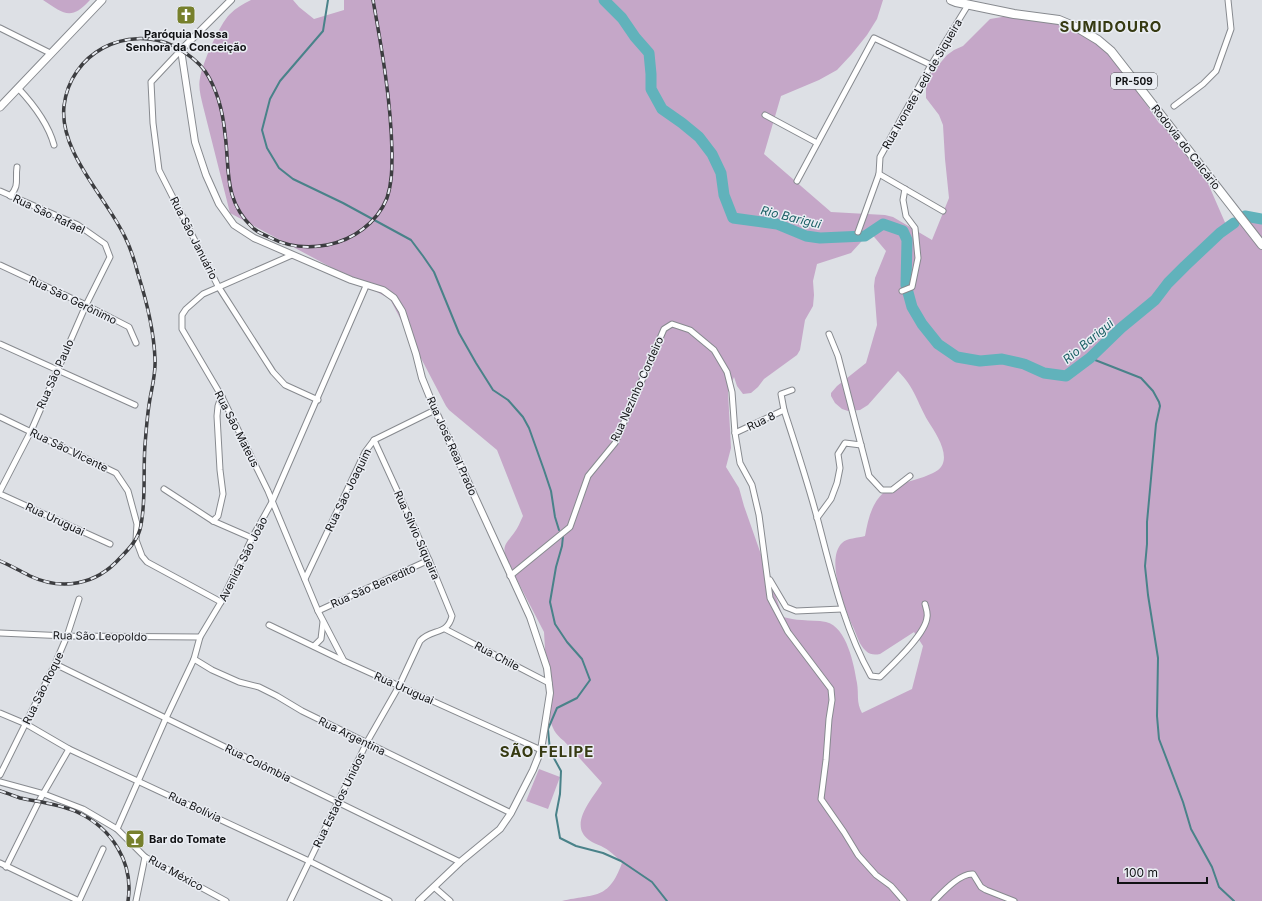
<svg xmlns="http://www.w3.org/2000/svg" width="1262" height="901" font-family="Inter,sans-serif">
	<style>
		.green { fill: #c5a7c8; fill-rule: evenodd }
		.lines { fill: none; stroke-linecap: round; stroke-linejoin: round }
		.stream { stroke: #498289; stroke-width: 2 }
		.river { stroke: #61b2bb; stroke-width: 11 }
		.minor-casing { stroke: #878a8f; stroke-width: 7 }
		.tertiary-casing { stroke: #878a8f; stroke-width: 8 }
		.secondary-casing { stroke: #878a8f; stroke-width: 9 }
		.primary-casing { stroke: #878a8f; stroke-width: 10 }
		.minor { stroke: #fff; stroke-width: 5 }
		.tertiary { stroke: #fff; stroke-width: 6 }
		.secondary { stroke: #fff; stroke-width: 7 }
		.primary { stroke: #fff; stroke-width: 8 }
		.rail-casing { stroke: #3c3d40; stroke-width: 3.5 }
		.rail { stroke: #eaedf3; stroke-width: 2; stroke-dasharray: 6; stroke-linecap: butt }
		.labels { text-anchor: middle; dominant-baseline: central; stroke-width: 3; stroke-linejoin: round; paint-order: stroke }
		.shield { fill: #eaedf3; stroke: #515356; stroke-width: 1 }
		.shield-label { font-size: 10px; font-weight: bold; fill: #101113 }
		.poi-label { font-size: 11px; font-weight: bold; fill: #101113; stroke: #eaedf3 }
		.street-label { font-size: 11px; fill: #101113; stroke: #eaedf3 }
		.water-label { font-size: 12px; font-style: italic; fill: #1b5f65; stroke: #eaedf3 }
		.district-label { font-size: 15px; font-weight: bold; letter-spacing: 1px; fill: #363a12; stroke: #eaedf3 }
	</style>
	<rect width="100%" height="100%" fill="#dde0e5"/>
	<!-- green -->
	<g class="green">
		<path d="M43 0H90C71 21 64 14 43 0Z"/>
		<path d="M251 0H293L299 7 314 19 344 10V0H883L877 19 867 35 851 55 837 70 819 80 781 96 764 154 831 212 885 215 893 217 932 240 949 198 945 159 943 125 939 115 926 98V86L930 75 947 55 954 50 963 46 990 19 1008 16 1063 24 1103 47 1136 89 1159 123 1170 131 1203 172 1227 227 1262 219V901H562C595 893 608 901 622 863 616 856 609 850 601 846 597 844 593 843 589 840 568 825 592 799 602 783L564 741C555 734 552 728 549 716L544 632 506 559C502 545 506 544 514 533 518 528 520 522 523 516L497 450 449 410 446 406 390 299 230 213 203 106C201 97 198 87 200 78 203 62 219 25 230 14 236 8 243 4 251 0ZM870 232 886 251 875 278 874 286 877 325 866 363 837 386 831 393V396L835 403 842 409 848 411 860 410 868 405 898 371C915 388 917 402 928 421 937 435 956 463 933 473 921 479 907 481 895 487 892 489 887 490 884 492 871 504 868 520 865 536 858 538 847 538 842 543 825 559 845 609 853 627 857 635 859 645 866 651 870 655 875 655 880 654L914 632 923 646 912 689 862 713C856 702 859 695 857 683 854 665 847 627 826 622 818 620 810 621 802 620 795 620 789 618 783 617L744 506 739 488 726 467 731 448 728 392 734 377 737 386 743 394 751 393 758 387 764 379 797 355 800 350 805 320 813 306 814 295 813 281 817 264 851 253Z"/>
		<polygon points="539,769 560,777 548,809 526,801"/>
	</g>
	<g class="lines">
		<!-- stream -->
		<g class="stream">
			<polyline points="328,0 323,31 280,81 270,99 262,130 267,148 279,168 293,179 343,203 411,240 423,256 434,272 459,333 476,363 493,390 508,400 523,417 529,428 544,470 551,491 555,517 559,530"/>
			<polyline points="1090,358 1141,378 1153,391 1159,402 1160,406 1156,424 1147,522 1147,544 1145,566 1148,595 1158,658 1157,716 1159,739 1183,802 1191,829 1212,867 1219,887 1234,901"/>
			<polyline points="563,536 562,546 556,567 550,602 555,624 567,642 582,659 590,680 577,698 557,708 548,729 550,751 561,771 560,794 556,815 560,838 576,846 603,853 621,861 652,882 667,901"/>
		</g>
		<!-- river -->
		<g class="river">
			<polyline points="604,0 622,18 635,37 649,53 651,74 651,89 662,109 682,123 699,137 712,154 721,173 724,195 733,218 777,224 806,236 820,238 865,236 883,224 903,231 907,240 906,285 912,307 922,324 938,344 957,357 980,361 1002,359 1024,364 1044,373 1066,376 1090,358 1121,328 1155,300 1168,283 1185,266 1220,233 1234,223"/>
			<polyline points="1245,216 1262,219"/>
		</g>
		<defs>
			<g id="minor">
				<polyline points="0,28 50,53"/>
				<polyline points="181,50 151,82 153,123 159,170 218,286 273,372 285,385 318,400"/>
				<path d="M18 88C34 105 48 123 54 145"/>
				<polyline points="1174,106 1203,84 1216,71 1231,29 1228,0"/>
				<polyline points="765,115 817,143"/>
				<polyline points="879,174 943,211"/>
				<polyline points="797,181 874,38 931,65"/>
				<polyline points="0,191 78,225 105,244 110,257 86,305 31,431 0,491"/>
				<path d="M10 196C20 185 15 180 17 167"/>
				<polyline points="858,232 879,174 880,157 931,65 968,5"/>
				<polyline points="292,255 203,294 186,309 182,315 182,329 222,397 268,491 318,611 344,661"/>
				<polyline points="0,265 86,305 129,327 136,343"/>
				<polyline points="902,291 912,287 918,258 915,228 906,216 903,200 905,189"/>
				<polyline points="829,334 838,356 869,476 882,490 892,490 910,476"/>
				<polyline points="0,344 135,405"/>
				<path d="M792 390 781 394 784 410C796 447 808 483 818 521 832 574 844 628 871 676L880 677C892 665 926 634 927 617 928 613 926 608 925 604"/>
				<polyline points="0,417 116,473 128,491 137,524 136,540 142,556 147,562 221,602"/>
				<polyline points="735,433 784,410"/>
				<polyline points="164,489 213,521 252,538"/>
				<polyline points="0,494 110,544"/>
				<polyline points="817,518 831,499 837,483 840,468 838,454 845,443 861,445"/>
				<polyline points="213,521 218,516 223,494 220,470 217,416 218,406 220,400 222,397"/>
				<polyline points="510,576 570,527 588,476 615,443 664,329 672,324 690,330 714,350 727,372 732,392 735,433 740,463 752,485 759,515 770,598 788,632 831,689 832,700 829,719 826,760 821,799 844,832 858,855 876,875 891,886 904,901"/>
				<polyline points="305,579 365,452 374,440 435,410"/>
				<polyline points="770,580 786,607 796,611 842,609"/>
				<polyline points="318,611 429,560"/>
				<polyline points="269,625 344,661 541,750"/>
				<polyline points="445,629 549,683"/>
				<polyline points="0,633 67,636 200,637"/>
				<polyline points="314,646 321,639 323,622"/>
				<polyline points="194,659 212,670 239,682 259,687 277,696 302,711 511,813"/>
				<polyline points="55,664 460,862"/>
				<polyline points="0,713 26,724 69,749 309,861 389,901"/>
				<polyline points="0,775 55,664 67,636 79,599"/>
				<polyline points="0,782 44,794 83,809 117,829 145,857 226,901"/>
				<polyline points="117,829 166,718 194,659 200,637 221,602 252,538 272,502 366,286"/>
				<polyline points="0,863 79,901"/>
				<polyline points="6,867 39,801 69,749"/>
				<polyline points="434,887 450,901"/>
				<polyline points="79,901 103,849"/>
				<polyline points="136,901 145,857"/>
				<path d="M290 901 367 742 399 686 420 641C432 628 447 636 452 616L429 560 374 440"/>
				<path d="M934 901C943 892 960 873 973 874L981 887 986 890 1014 901"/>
			</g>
			<polyline id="tertiary" points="231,0 181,50 195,142 206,175 219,204 234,225 254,238 351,280 383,290 394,298 402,311 416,354 422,378 435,410 530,617 547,668 550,693 541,750 533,770 511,813 500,829 460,862 419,901"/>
			<polyline id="secondary" points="0,107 102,0"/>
			<polyline id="primary" points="951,0 956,2 1014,14 1059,20 1078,28 1098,40 1111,51 1262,245"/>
		</defs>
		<!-- minor casing -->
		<use href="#minor" class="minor-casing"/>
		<!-- tertiary casing -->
		<use href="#tertiary" class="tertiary-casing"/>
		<!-- secondary casing -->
		<use href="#secondary" class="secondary-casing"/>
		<!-- primary casing -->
		<use href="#primary" class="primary-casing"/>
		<!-- minor -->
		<use href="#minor" class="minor"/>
		<!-- tertiary -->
		<use href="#tertiary" class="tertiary"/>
		<!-- secondary -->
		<use href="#secondary" class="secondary"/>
		<!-- primary -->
		<use href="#primary" class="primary"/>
		<defs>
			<g id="rail">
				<path d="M0 561C10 565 20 571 30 576 62 591 96 585 120 558 130 548 139 538 141 525 146 499 143 471 145 445 146 432 147 418 149 405 151 390 156 375 155 359 154 333 146 299 138 274 135 262 131 249 125 237 106 197 59 152 64 106 70 53 126 24 174 46 185 52 197 60 205 71 217 89 223 112 225 134 230 169 223 199 252 227 256 232 263 234 269 237 288 247 306 249 327 245 353 240 377 223 387 198 392 183 392 168 392 152 391 101 382 50 373 0"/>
				<path d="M0 791C7 793 14 796 20 798 39 802 59 804 77 812 112 828 134 863 128 901"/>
			</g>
		</defs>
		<!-- rail casing -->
		<use href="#rail" class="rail-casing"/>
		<!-- rail -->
		<use href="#rail" class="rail"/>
	</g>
	<!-- icons -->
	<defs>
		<symbol id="church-square" viewBox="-11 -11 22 22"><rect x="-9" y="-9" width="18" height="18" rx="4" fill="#77802c" stroke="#eaedf3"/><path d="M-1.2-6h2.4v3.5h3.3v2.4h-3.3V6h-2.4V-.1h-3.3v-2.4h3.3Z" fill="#fff"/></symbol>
		<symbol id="bar-square" viewBox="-11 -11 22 22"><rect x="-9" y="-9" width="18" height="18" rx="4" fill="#77802c" stroke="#eaedf3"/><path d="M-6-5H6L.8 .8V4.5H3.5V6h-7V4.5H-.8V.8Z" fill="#fff"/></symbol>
	</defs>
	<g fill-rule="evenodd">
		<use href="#church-square" x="175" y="4" width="22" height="22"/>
		<use href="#bar-square" x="124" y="828" width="22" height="22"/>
	</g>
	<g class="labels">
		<!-- shield labels -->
		<rect class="shield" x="1111" y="73" width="46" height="16" rx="3"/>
		<g class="shield-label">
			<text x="1134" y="81">PR-509</text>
		</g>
		<!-- poi labels -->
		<g class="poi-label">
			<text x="186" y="34">Paróquia Nossa<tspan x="186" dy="13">Senhora da Conceição</tspan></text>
			<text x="149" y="839" text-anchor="start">Bar do Tomate</text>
		</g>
		<!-- street labels -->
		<g class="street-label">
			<text transform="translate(922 84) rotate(-60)">Rua Ivonete Ledi de Siqueira</text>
			<text transform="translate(1186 147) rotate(52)">Rodovia do Calcário</text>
			<text transform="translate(49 214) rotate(25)">Rua São Rafael</text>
			<text transform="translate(194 238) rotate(63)">Rua São Januário</text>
			<text transform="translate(73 300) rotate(26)">Rua São Gerônimo</text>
			<text transform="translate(55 374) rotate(-66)">Rua São Paulo</text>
			<text transform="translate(637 389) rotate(-66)">Rua Nezinho Cordeiro</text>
			<text transform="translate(761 421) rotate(-25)">Rua 8</text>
			<text transform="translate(237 429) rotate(63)">Rua São Mateus</text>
			<text transform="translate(452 446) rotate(66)">Rua José Real Prado</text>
			<text transform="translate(69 450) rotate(26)">Rua São Vicente</text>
			<text transform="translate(348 490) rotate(-64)">Rua São Joaquim</text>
			<text transform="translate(55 519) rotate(25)">Rua Uruguai</text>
			<text transform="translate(417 535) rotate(66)">Rua Sílvio Siqueira</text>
			<text transform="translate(243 559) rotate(-63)">Avenida São João</text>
			<text transform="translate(373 586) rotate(-24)">Rua São Benedito</text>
			<text transform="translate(100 636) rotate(1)">Rua São Leopoldo</text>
			<text transform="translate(497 656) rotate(28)">Rua Chile</text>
			<text transform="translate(43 688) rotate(-64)">Rua São Roque</text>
			<text transform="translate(404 688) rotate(24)">Rua Uruguai</text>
			<text transform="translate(352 736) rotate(26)">Rua Argentina</text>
			<text transform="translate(258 763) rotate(26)">Rua Colômbia</text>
			<text transform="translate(339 800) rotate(-64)">Rua Estados Unidos</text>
			<text transform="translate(195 807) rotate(25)">Rua Bolívia</text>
			<text transform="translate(176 873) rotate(29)">Rua México</text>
		</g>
		<!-- water labels -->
		<g class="water-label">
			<text transform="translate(791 217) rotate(14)">Rio Barigui</text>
			<text transform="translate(1088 341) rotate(-40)">Rio Barigui</text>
		</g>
		<!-- district labels -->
		<g class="district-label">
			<text x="1111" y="26">SUMIDOURO</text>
			<text x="547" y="751">SÃO FELIPE</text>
		</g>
	</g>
	<!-- scale -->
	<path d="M1118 877v6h89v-6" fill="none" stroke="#101113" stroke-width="2"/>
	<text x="1124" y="877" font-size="12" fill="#101113" stroke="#eaedf3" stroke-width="3" paint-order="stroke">100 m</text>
</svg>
